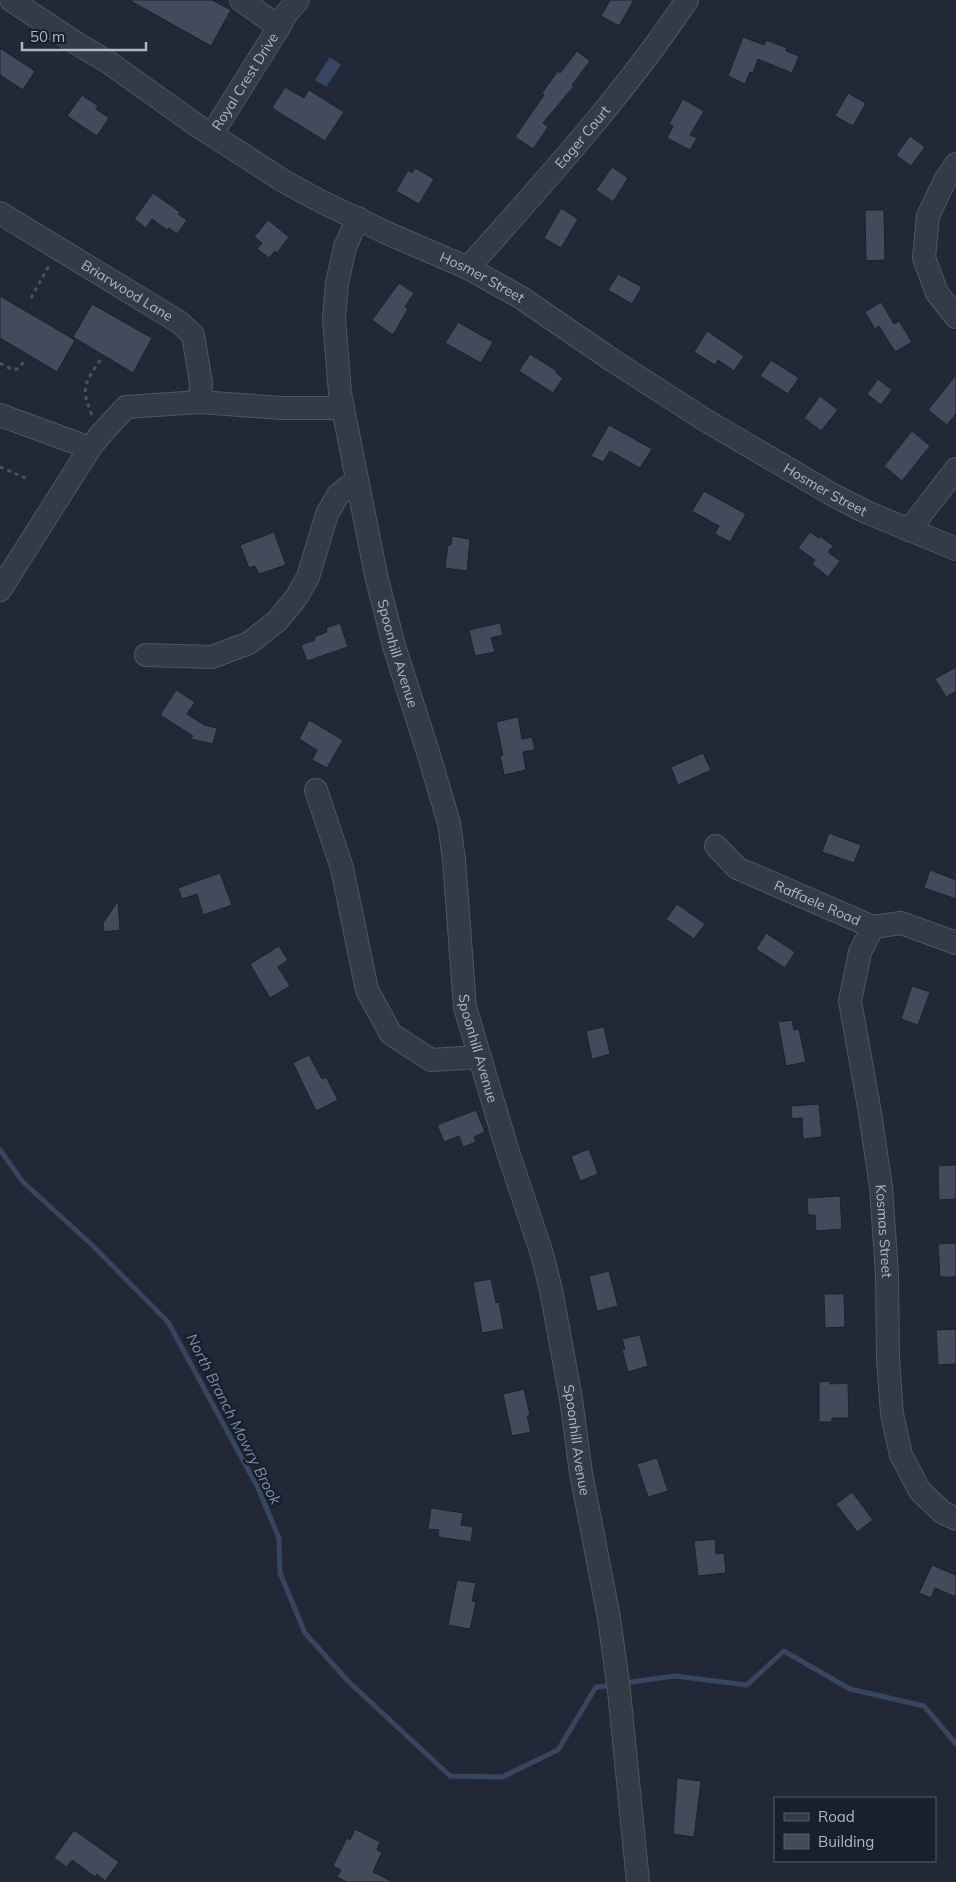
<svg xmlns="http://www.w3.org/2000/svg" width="956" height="1882" font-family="Mulish,sans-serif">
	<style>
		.water { fill: #38455e }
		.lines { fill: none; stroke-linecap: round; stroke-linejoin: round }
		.stream { stroke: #38455e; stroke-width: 5 }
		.building { fill: #434b5a; stroke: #1c222d }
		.minor-casing { stroke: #4f5561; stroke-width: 24 }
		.path { stroke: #455458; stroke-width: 3; stroke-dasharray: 4 4; stroke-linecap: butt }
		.minor { stroke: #353b46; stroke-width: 22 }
		.labels { text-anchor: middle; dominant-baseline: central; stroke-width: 5; stroke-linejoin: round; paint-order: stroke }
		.street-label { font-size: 14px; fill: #afb5c3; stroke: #1a202b }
		.water-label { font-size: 15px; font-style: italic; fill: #7a8aa9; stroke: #1a202b }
	</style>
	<rect width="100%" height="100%" fill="#222835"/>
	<!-- water -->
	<polygon class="water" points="330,57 341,65 326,87 315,80"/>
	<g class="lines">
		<!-- stream -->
		<g class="stream">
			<polyline points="0,1150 23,1182 91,1244 168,1322 257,1486 279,1538 280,1573 305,1633 348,1681 450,1776 502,1777 558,1750 596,1687 606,1686"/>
			<polyline points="631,1682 675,1676 747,1685 784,1651 850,1689 924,1706 956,1744"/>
		</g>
	</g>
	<!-- building -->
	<g class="building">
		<polygon points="129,0 212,0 231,10 211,46"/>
		<polygon points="610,0 634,0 619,26 601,16"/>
		<polygon points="743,37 764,45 766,40 787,48 786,51 799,56 792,73 758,59 753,73 750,72 745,84 728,76"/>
		<polygon points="0,48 35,71 23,90 0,75"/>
		<polygon points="577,51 590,61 572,85 574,86 543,123 548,127 533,149 515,137 544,95 542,93 558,71 560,73"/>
		<polygon points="285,87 304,98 309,90 344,112 325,141 272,108"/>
		<polygon points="848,93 866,103 853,126 835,116"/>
		<polygon points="82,95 98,106 96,109 109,118 97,136 67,116"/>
		<polygon points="683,99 704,111 690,135 697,138 690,150 667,138 673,126 669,124"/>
		<polygon points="910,136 925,147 911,166 896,155"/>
		<polygon points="612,167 628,178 613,202 596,190"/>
		<polygon points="415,168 434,179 419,204 396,191 408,170 412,173"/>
		<polygon points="153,193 180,212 178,214 187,220 177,234 169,228 167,230 152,219 146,228 134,219"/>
		<polygon points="561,208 578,219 561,248 544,238"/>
		<polygon points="865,210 884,210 885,260 866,261"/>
		<polygon points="268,220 289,237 277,253 275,251 269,258 257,249 262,243 254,237"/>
		<polygon points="618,274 642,287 632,304 608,290"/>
		<polygon points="399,283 414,293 405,307 408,309 393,335 372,320"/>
		<polygon points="0,296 75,340 57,372 0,338"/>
		<polygon points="881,302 894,324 899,321 912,342 895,352 879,326 875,329 865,312"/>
		<polygon points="92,304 152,338 133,373 73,337"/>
		<polygon points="458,322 493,342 481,363 445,343"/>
		<polygon points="707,331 744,356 734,371 718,360 715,365 694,352"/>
		<polygon points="530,354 557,371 556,373 563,378 553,393 519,371"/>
		<polygon points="771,360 799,378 788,394 760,376"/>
		<polygon points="956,375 956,414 947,425 928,410"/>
		<polygon points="878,379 892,390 881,405 867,394"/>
		<polygon points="820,396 838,410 821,431 804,418"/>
		<polygon points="609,425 652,449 640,468 610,451 603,462 591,456"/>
		<polygon points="912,431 930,446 902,481 884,466"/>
		<polygon points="704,491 746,514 730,542 715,534 719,526 692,511"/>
		<polygon points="274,532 286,565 259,574 255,566 249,568 240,545"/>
		<polygon points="810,532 819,538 820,536 833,546 828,552 840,561 828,577 812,564 815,560 798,548"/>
		<polygon points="452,536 470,539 467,571 445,568 448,545 451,545"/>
		<polygon points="340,623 348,647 307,661 301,645 315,640 314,637 327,632 326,628"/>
		<polygon points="500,623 503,635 491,638 495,652 475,656 469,630"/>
		<polygon points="956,667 956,691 946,697 935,679"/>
		<polygon points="176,690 195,702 187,714 204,725 217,728 213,744 191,739 193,736 160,715"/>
		<polygon points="518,717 522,739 532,737 535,750 523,752 526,770 504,775 500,755 503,755 496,722"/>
		<polygon points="309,720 343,740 327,768 312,760 317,750 299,739"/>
		<polygon points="703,753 711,770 678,785 671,767"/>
		<polygon points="829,833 861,845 854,863 822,852"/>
		<polygon points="930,870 956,880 956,899 924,888"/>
		<polygon points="220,873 232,905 203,915 197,894 182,899 178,888"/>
		<polygon points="118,901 120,930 104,932 103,923"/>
		<polygon points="677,904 705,924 694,939 666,919"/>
		<polygon points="766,933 795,952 785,968 756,949"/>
		<polygon points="279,946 288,960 278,967 290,986 270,998 250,964"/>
		<polygon points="912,986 930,992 918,1025 901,1019"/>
		<polygon points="792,1020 794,1030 799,1029 806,1062 786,1066 778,1022"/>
		<polygon points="604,1027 610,1054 592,1059 586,1031"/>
		<polygon points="309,1055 322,1079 326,1077 338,1100 316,1111 293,1063"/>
		<polygon points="819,1104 822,1137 803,1139 802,1118 792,1119 791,1106"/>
		<polygon points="476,1110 485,1132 474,1137 476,1142 463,1147 459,1136 444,1142 437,1125"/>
		<polygon points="589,1149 598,1174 580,1181 571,1156"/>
		<polygon points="956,1165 956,1199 939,1200 938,1166"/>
		<polygon points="840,1196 842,1229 816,1231 815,1215 808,1215 807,1198"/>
		<polygon points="956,1243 956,1277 940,1277 938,1244"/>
		<polygon points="609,1271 618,1306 597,1311 589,1276"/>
		<polygon points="491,1279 496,1303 499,1302 504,1329 482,1333 473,1282"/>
		<polygon points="824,1294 844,1294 845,1327 825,1328"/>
		<polygon points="956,1329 956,1364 938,1365 936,1330"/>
		<polygon points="640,1335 648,1366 628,1372 622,1350 625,1349 622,1339"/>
		<polygon points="830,1381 830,1384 848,1383 849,1418 832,1418 832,1422 819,1422 819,1382"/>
		<polygon points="524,1389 530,1415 527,1416 531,1432 512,1436 503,1394"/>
		<polygon points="657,1458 668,1491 648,1497 637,1464"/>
		<polygon points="852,1492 873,1520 857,1532 836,1504"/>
		<polygon points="431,1508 463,1513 461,1525 473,1527 471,1542 438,1537 439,1530 428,1529"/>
		<polygon points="715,1539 716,1554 724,1553 726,1573 698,1576 694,1541"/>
		<polygon points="932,1565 956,1575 956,1597 935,1588 931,1598 919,1593"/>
		<polygon points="457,1580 476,1583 472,1601 476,1602 470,1629 448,1625"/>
		<polygon points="677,1778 701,1781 694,1837 673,1834"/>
		<polygon points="355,1829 380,1842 377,1850 382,1852 373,1872 393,1882 347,1882 337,1877 341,1870 333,1866 347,1838 350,1840"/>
		<polygon points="74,1830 119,1862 105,1881 97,1874 95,1877 72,1860 67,1867 54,1858"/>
	</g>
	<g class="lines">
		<defs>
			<g id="minor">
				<path id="s1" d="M11 0 76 43 108 62 195 124 285 182 320 201 387 233 468 268 520 297 612 360 705 420 833 495 866 512 956 549"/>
				<polyline points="241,0 279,27 286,14 298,0"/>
				<path id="s2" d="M212 134 279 27"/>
				<polyline points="956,164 945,180 928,216 924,258 937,293 956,317"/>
				<path id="s3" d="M0 213 179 322 193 335 201 383 200 402"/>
				<path id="s4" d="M358 218 345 247 337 283 334 319 340 393 376 575 394 646 428 752 449 823 454 860 465 1007 507 1149 542 1254 551 1290 571 1399 581 1473 609 1618 619 1691 638 1882"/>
				<path id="s5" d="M468 268C544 182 623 96 687 0"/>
				<polyline points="0,415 90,448"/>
				<polyline points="909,530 956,469"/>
				<polyline points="0,590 90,448 101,434 126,407 200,402 281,408 343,408"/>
				<polyline points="146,655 212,657 249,643 277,621 296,598 308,577 327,514 338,495 357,480"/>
				<polyline points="316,790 342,868 367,990 391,1034 431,1060 480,1057"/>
				<path id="s6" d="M716 846 737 868 873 927 901 923 956 943"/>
				<path id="s7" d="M873 927 860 952 850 1001 870 1113 881 1187 887 1275 888 1359 892 1414 901 1455 920 1491 942 1512 956 1519"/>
			</g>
		</defs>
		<!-- minor casing -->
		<use href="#minor" class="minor-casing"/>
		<!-- path -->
		<g class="path">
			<polyline points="31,298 50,264"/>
			<polyline points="0,363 11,369 17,369 24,362"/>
			<path d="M92 415C80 387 85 383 101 359"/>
			<polyline points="0,467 28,479"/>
		</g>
		<!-- minor -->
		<use href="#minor" class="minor"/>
	</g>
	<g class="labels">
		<!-- street labels -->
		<g class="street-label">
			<text stroke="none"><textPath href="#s2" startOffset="62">Royal Crest Drive</textPath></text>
			<text stroke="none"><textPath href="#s5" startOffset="174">Eager Court</textPath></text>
			<text stroke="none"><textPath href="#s1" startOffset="548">Hosmer Street</textPath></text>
			<text stroke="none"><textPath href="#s3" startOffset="149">Briarwood Lane</textPath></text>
			<text stroke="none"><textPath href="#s1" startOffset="952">Hosmer Street</textPath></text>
			<text stroke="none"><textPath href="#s4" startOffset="446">Spoonhill Avenue</textPath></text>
			<text stroke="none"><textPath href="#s6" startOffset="118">Raffaele Road</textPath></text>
			<text stroke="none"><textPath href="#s4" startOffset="851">Spoonhill Avenue</textPath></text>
			<text stroke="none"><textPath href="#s7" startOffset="311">Kosmas Street</textPath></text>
			<text stroke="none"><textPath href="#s4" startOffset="1256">Spoonhill Avenue</textPath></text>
		</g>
		<!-- water labels -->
		<g class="water-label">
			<text transform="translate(234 1419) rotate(63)">North Branch Mowry Brook</text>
		</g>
	</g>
	<!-- legend -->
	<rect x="774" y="1797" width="162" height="65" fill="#1a202b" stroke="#565c68"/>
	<rect x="784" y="1813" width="25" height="8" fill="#353b46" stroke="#565c68"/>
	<text x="818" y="1822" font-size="15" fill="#afb5c3">Road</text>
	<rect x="784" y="1834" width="25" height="15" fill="#434b5a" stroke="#565c68"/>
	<text x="818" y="1847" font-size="15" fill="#afb5c3">Building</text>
	<!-- scale -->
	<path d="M22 42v8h124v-8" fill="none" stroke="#afb5c3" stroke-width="2.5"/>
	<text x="30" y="42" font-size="15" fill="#afb5c3" stroke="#1a202b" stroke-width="4" paint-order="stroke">50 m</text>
</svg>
